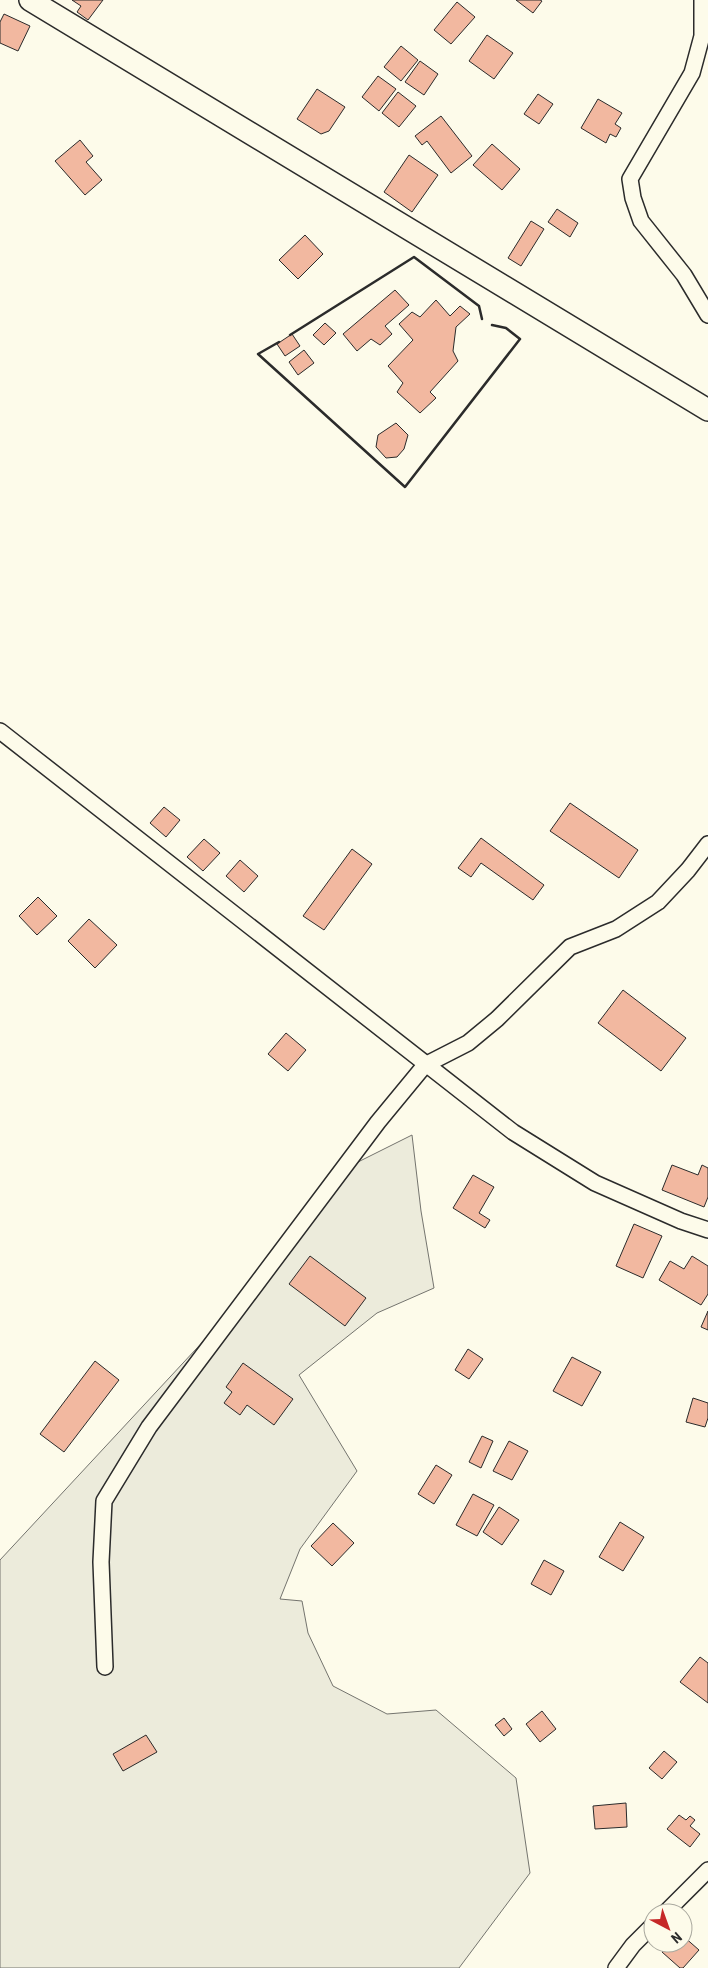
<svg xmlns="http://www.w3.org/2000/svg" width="708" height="1968" font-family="'Roboto Condensed',sans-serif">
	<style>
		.green { fill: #ecebdb; stroke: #74746e }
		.building { fill: #f2b8a0; stroke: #2b2b2b }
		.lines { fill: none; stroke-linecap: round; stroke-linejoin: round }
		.minor-casing { stroke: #2b2b2b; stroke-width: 18 }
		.secondary-casing { stroke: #2b2b2b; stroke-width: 24 }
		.minor { stroke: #fdfbea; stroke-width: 15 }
		.secondary { stroke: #fdfbea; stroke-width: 21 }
		.wall { stroke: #2b2b2b; stroke-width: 2.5 }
	</style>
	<rect width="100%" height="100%" fill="#fdfbea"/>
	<!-- green -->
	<polygon class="green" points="412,1135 421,1211 434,1288 377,1313 299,1375 357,1471 300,1549 280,1599 302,1601 308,1633 333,1686 387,1714 436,1710 516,1778 530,1873 459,1968 0,1968 0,1560 275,1264 340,1171"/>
	<!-- building -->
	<g class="building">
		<polygon points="72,0 103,0 88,20 77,12 81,6"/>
		<polygon points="516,0 540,0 542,1 533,13"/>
		<polygon points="457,2 475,17 451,44 434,30"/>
		<polygon points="4,14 30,26 18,51 0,43 0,22"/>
		<polygon points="487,35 513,53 494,79 469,61"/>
		<polygon points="401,46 418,60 401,81 384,67"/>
		<polygon points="420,61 438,74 424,95 405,82"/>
		<polygon points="378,76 396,89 379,111 362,97"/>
		<polygon points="317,89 345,107 329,131 321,134 297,119"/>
		<polygon points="398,92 416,106 399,127 382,113"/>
		<polygon points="538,94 553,104 539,124 524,114"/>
		<polygon points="598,99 622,113 615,124 621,128 616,137 610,134 606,143 581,128"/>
		<polygon points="441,116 472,156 451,173 427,141 422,145 415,136"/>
		<polygon points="80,140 93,156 86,162 102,180 85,195 55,161"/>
		<polygon points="492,144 520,169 502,190 473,165"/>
		<polygon points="409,155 438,175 412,212 384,192"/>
		<polygon points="557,209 578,223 570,237 548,222"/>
		<polygon points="531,221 544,229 521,266 508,258"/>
		<polygon points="305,235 323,254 298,279 279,260"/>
		<polygon points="395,290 409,305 385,326 392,334 380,345 371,339 357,351 343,334"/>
		<polygon points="436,300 450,316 460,306 470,314 456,327 453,351 458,361 430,392 436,398 420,413 397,392 403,383 388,366 413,340 399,324 412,312 420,317"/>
		<polygon points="325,323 336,333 324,345 313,335"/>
		<polygon points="292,334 300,346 285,356 277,344"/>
		<polygon points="304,350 314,363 298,375 289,362"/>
		<polygon points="396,423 408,435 404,449 397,457 386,458 376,447 378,435"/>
		<polygon points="570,803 638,850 619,878 550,831"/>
		<polygon points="164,807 180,820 166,837 150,823"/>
		<polygon points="481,838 544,885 533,900 481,863 471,877 458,868"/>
		<polygon points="204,839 220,853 203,871 187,857"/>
		<polygon points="352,849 372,864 324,930 303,916"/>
		<polygon points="240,860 258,876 244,892 226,876"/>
		<polygon points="38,897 57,916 37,935 19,916"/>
		<polygon points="89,919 117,945 95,968 68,941"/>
		<polygon points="623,990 686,1038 661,1071 598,1023"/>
		<polygon points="286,1033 306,1050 288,1071 268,1054"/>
		<polygon points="672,1165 698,1175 702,1165 708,1168 708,1197 704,1207 662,1190"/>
		<polygon points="473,1175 494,1187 479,1213 490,1220 485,1228 453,1208"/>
		<polygon points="634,1224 662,1236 643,1278 616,1266"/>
		<polygon points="310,1256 366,1298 345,1326 289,1284"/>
		<polygon points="692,1256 708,1266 708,1294 701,1305 659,1280 670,1261 684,1269"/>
		<polygon points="708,1311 708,1330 701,1327"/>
		<polygon points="468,1349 483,1359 469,1379 455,1370"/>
		<polygon points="572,1357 601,1372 582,1406 553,1391"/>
		<polygon points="95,1361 119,1380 64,1452 40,1434"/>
		<polygon points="243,1363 293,1399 274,1425 247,1405 240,1415 224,1403 232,1392 226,1387"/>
		<polygon points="693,1398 708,1403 708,1418 705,1427 686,1422"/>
		<polygon points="482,1436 493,1441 481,1468 469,1462"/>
		<polygon points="509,1441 528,1451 512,1480 493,1471"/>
		<polygon points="436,1465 452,1475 434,1504 418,1494"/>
		<polygon points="473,1494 494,1505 477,1536 456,1525"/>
		<polygon points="499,1507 519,1520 502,1545 483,1532"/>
		<polygon points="620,1522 644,1537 623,1571 599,1557"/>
		<polygon points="333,1523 354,1543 332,1566 311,1546"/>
		<polygon points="544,1560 564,1571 551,1595 531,1584"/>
		<polygon points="700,1657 708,1663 708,1703 680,1682"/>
		<polygon points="542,1711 556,1729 540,1742 526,1724"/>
		<polygon points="504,1718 512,1729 504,1736 495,1725"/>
		<polygon points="146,1735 157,1752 123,1771 113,1754"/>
		<polygon points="664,1751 677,1762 662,1779 649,1768"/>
		<polygon points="626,1803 627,1827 595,1829 593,1806"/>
		<polygon points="679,1815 686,1820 690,1816 695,1820 690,1826 700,1834 690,1847 667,1829"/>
		<polygon points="683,1936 699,1950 683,1968 680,1968 662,1952 670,1943 683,1943"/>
	</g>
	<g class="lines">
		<defs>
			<g id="minor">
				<polyline points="702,0 702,36 692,73 630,179 633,198 641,221 684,275 708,315"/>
				<polyline points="0,731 513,1132 595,1183 681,1221 708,1230"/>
				<polyline points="105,1667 101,1562 104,1501 149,1427 378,1122 425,1065 468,1043 497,1019 570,947 616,929 658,902 688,870 708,844"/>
				<polyline points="665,1913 708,1870"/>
				<polyline points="616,1968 633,1945 653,1925"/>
			</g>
			<polyline id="secondary" points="30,0 708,410"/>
		</defs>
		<!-- minor casing -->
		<use href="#minor" class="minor-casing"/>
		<!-- secondary casing -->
		<use href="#secondary" class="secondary-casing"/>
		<!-- minor -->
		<use href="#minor" class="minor"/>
		<!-- secondary -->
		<use href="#secondary" class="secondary"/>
		<!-- wall -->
		<g class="wall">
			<polyline points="290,335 414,257 479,306 482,319"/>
			<polyline points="279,342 258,354 405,487 520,339 506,328 492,325"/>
		</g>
	</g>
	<!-- north arrow -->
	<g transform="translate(668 1928) rotate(139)"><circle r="24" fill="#fdfbea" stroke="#a9a89e"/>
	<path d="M0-4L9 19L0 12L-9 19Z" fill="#c62828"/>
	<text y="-8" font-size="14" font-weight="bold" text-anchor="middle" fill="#2b2b2b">N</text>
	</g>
</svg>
